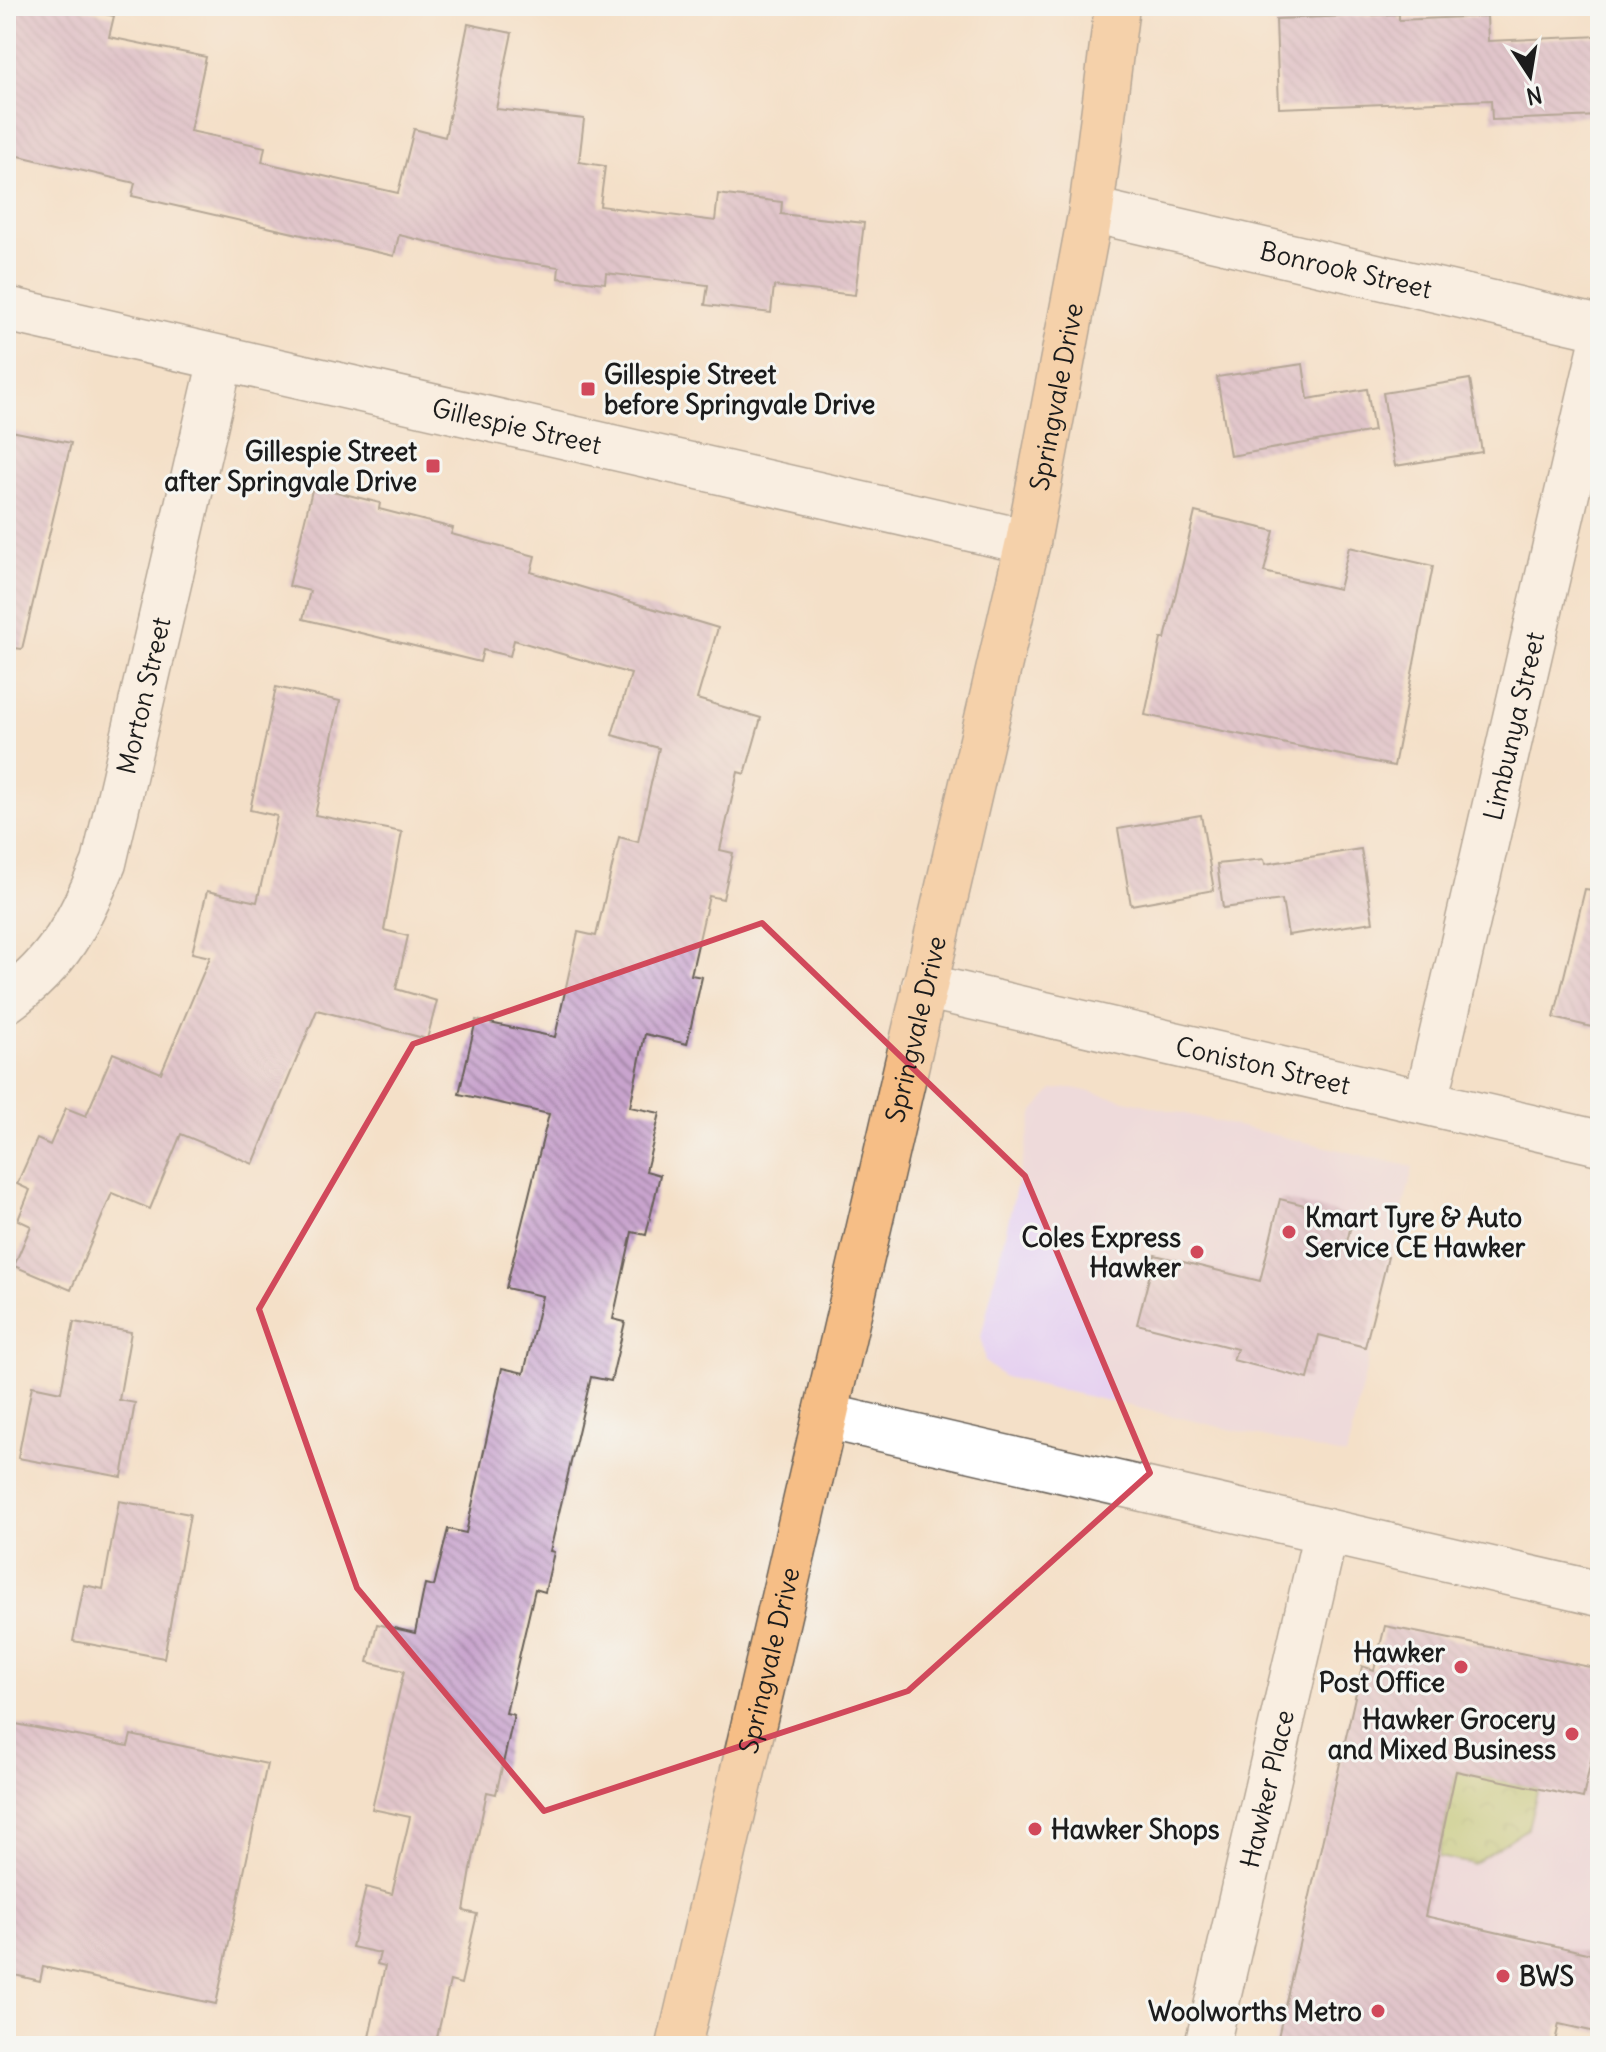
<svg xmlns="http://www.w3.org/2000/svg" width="1606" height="2052" font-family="Delius,sans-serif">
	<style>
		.built { fill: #e6d2f0 }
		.park { fill: url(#park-crowns); stroke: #657245; stroke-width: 2 }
		.building { fill: url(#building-back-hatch) }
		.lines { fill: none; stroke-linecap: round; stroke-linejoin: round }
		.minor-casing { stroke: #686158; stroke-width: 47 }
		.major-casing { stroke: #686158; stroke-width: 47 }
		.minor { stroke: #fff; stroke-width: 44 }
		.major { stroke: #f6be86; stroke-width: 44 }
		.marked { fill: none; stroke: #d1495b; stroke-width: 6; stroke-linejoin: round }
		.poi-dot { fill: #d1495b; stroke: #f6f6f2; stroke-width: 3 }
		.labels { text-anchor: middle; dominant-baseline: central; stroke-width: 6; stroke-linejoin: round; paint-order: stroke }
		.street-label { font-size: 26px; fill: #1c1c1c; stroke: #f6f6f2 }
		.poi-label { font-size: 26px; font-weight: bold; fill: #1c1c1c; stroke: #f6f6f2; text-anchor: end }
	</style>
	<defs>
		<pattern id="park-crowns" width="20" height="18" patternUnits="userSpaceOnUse" patternTransform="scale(2)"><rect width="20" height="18" fill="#aec86e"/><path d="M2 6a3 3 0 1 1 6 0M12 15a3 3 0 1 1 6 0" fill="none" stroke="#95ab5f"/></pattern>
		<pattern id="building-back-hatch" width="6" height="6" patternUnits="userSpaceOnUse" patternTransform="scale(2)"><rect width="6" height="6" fill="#c9a4ce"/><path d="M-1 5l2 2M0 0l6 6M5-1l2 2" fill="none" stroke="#a285a6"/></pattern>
	</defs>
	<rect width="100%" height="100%" fill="#f6f6f2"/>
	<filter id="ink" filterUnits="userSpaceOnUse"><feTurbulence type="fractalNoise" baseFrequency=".0125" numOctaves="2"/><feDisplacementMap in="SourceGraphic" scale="16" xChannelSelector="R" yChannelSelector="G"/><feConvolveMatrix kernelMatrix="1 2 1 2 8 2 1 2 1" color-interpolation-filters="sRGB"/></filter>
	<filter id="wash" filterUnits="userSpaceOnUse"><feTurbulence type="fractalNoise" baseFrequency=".006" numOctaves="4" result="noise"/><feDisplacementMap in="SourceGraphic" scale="32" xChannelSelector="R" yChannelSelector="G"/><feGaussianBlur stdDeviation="1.8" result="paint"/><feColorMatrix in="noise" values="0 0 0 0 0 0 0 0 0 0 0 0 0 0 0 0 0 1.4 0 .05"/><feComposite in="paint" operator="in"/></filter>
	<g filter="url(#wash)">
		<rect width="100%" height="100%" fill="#f4e0c8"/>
		<!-- built -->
		<g class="built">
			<polygon points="1073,1088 1413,1167 1346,1456 1004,1377 985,1362 981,1337 1034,1111 1053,1090"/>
			<polygon points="1385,1626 1600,1669 1600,2033 1555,2022 1549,2046 1274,2046 1362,1666 1375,1669"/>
		</g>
		<!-- park -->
		<polygon class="park" points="1456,1771 1538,1788 1528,1828 1473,1864 1438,1857"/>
		<g id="blocks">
			<!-- building -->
			<g class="building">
				<polygon points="6,6 70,6 114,16 109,37 206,57 190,131 265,147 262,162 398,193 414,129 445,137 468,24 512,33 496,109 584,119 579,162 605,166 600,206 715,221 718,194 782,202 781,214 864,223 855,295 774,286 771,313 705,305 708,285 606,273 605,283 558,278 559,267 501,259 399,235 394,256 132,196 135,183 6,153"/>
				<polygon points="1399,14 1399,20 1487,16 1488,41 1600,36 1600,116 1492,120 1491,100 1279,108 1276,19"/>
				<polygon points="1303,364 1308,399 1367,389 1374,431 1230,456 1217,377"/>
				<polygon points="1470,379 1482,452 1395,466 1383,393"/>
				<polygon points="6,430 71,443 22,649 6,647"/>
				<polygon points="313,486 380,503 379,509 453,528 451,534 535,556 531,572 718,628 697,699 761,718 745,774 738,772 720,850 733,853 723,899 709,896 691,975 702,977 687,1044 645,1034 630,1107 660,1113 646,1171 660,1175 646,1235 632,1232 613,1319 625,1322 611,1381 591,1377 550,1551 554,1552 545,1592 535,1589 506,1713 514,1715 496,1794 487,1792 472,1864 464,1911 477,1914 461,1984 450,1981 435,2046 367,2046 385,1966 377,1964 380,1953 352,1947 366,1887 392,1894 410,1817 372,1809 404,1671 368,1662 377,1624 415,1633 425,1584 434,1586 448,1529 466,1533 502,1368 524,1373 542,1296 506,1288 549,1114 459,1094 476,1020 555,1037 578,932 596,936 619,837 638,842 659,748 612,735 631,674 514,640 510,656 483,650 480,662 303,619 310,591 289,586"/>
				<polygon points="1195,512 1274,531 1264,572 1339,589 1349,547 1433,566 1394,766 1145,715 1161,639 1165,639"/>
				<polygon points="276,687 340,701 315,815 402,832 384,930 408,936 396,989 437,1001 427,1039 317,1010 253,1164 181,1134 150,1209 112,1193 71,1290 14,1266 31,1226 18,1220 30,1190 17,1184 37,1139 50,1145 66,1108 86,1116 113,1053 161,1073 210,957 192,953 207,891 257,902 277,816 250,810"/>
				<polygon points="1201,815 1214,890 1131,905 1118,829"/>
				<polygon points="1361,849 1373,922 1288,935 1282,900 1223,908 1217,864 1264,859 1265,864"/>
				<polygon points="1585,889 1600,891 1600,1029 1554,1018"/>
				<polygon points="1280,1199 1353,1217 1346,1246 1388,1257 1365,1347 1319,1335 1308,1379 1233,1360 1237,1349 1137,1324 1155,1255 1260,1281"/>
				<polygon points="74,1322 131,1332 119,1400 135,1403 122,1477 18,1458 32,1386 61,1392"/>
				<polygon points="119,1501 190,1514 164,1658 73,1641 84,1585 103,1589"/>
				<polygon points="1385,1626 1600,1669 1600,1718 1583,1798 1456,1771 1425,1916 1600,1956 1600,2033 1559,2024 1554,2046 1276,2046 1362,1666 1374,1670"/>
				<polygon points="6,1722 128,1746 131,1735 267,1764 216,2004 43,1967 40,1981 6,1973"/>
			</g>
		</g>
	</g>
	<g filter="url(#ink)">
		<use href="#blocks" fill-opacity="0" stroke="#686158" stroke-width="2"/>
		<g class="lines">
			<defs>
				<g id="minor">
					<path id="s1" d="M1091 210 1600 328"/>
					<path id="s2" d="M6 309 1028 542"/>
					<path id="s3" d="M924 986 1600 1143"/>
					<path id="s4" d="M6 1001C60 962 79 922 104 863L221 359"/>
					<path id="s5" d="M1426 1102 1600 351"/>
					<polyline points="825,1416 1600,1594"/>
					<path id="s6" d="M1207 2046 1326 1531"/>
				</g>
				<g id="major">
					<path id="s7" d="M679 2046 1028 542 1091 210 1117 6"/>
				</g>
			</defs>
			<!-- minor casing -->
			<use href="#minor" class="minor-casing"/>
			<!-- major casing -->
			<use href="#major" class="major-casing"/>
			<!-- minor -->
			<use href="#minor" class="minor"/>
			<!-- major -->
			<use href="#major" class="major"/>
		</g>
	</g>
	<!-- marked area -->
	<path d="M0 0H1606V2052H0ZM762 923 1025 1176 1150 1473 908 1691 544 1811 357 1588 259 1309 413 1044Z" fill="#f4e0c8" fill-opacity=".55" fill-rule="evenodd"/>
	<path class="marked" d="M762 923 1025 1176 1150 1473 908 1691 544 1811 357 1588 259 1309 413 1044Z"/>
	<!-- markers -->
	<g class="poi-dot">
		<rect x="580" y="381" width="16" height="16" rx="4"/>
		<rect x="425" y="458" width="16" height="16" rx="4"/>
		<circle cx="1289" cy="1232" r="8"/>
		<circle cx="1197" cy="1252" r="8"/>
		<circle cx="1461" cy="1667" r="8"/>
		<circle cx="1572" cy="1734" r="8"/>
		<circle cx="1035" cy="1829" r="8"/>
		<circle cx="1503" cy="1976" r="8"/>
		<circle cx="1378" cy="2011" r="8"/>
	</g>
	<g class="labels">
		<!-- street labels -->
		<g class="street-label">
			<text stroke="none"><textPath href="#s1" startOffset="262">Bonrook Street</textPath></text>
			<text stroke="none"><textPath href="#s7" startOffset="1692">Springvale Drive</textPath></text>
			<text stroke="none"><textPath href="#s2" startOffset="524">Gillespie Street</textPath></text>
			<text stroke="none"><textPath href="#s4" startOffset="344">Morton Street</textPath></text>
			<text stroke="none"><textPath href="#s5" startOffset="386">Limbunya Street</textPath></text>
			<text stroke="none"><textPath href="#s7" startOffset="1044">Springvale Drive</textPath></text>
			<text stroke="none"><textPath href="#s3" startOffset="348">Coniston Street</textPath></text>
			<text stroke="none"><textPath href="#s7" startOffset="396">Springvale Drive</textPath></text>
			<text stroke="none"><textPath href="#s6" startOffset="264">Hawker Place</textPath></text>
		</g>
		<!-- poi labels -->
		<g class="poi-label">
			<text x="604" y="374" text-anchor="start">Gillespie Street<tspan x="604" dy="30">before Springvale Drive</tspan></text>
			<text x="417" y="451">Gillespie Street<tspan x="417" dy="30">after Springvale Drive</tspan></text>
			<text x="1305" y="1217" text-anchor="start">Kmart Tyre &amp; Auto<tspan x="1305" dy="30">Service CE Hawker</tspan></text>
			<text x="1181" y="1237">Coles Express<tspan x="1181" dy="30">Hawker</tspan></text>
			<text x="1445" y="1652">Hawker<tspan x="1445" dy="30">Post Office</tspan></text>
			<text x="1556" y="1719">Hawker Grocery<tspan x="1556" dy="30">and Mixed Business</tspan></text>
			<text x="1051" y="1829" text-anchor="start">Hawker Shops</text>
			<text x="1519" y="1976" text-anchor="start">BWS</text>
			<text x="1362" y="2011">Woolworths Metro</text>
		</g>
	</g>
	<!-- margin -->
	<rect width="1606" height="2052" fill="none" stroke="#f6f6f2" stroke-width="32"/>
	<!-- north arrow -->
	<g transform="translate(1530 76) rotate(168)" stroke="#f6f6f2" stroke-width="6" paint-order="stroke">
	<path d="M0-6L14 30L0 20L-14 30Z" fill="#1c1c1c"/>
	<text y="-12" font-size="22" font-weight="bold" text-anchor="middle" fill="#1c1c1c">N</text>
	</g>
</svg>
